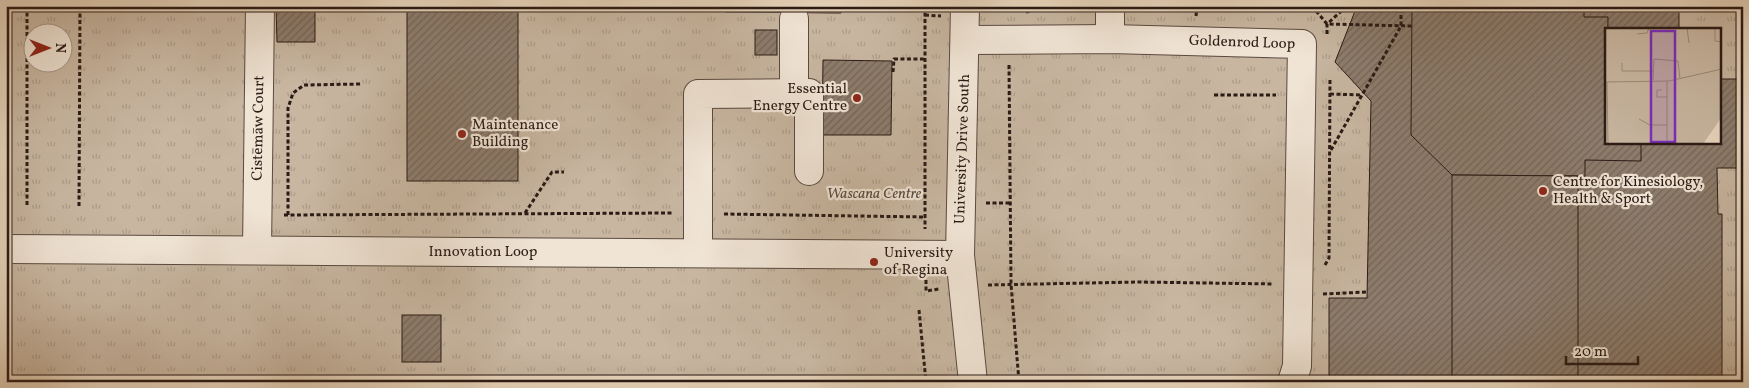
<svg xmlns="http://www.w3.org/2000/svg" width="1749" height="388" font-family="Vollkorn,serif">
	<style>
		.park { fill: url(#park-tufts); stroke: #79685b; fill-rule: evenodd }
		.building { fill: url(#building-hatch); stroke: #2a1b15 }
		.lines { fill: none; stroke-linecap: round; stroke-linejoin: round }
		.minor-casing { stroke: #5a4a3f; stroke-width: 30 }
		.path { stroke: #2a1b15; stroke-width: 3; stroke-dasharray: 4 2.5; stroke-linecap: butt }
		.minor { stroke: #f0e4d5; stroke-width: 28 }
		.poi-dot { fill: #8f2418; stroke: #f0e4d5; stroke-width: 2 }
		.labels { text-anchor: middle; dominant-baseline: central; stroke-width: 4.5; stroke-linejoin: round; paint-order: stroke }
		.street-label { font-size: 15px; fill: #2a1b15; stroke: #f0e4d5 }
		.poi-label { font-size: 15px; fill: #2a1b15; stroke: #f0e4d5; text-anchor: start }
		.park-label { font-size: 15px; font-style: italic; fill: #594a3f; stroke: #f0e4d5 }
		.inset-road { fill: none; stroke: #9c8b7a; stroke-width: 1 }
		.view { fill: #7b2cbf; fill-opacity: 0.15; stroke: #7b2cbf; stroke-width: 2.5 }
		.inset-edge { fill: none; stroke: #2a1b15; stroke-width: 2.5 }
	</style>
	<defs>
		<pattern id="park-tufts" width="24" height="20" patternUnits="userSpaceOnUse" patternTransform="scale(1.25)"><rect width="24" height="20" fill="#c8b6a1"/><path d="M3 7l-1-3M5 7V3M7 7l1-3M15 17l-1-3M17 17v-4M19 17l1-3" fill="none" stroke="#ac9c8a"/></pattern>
		<pattern id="building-hatch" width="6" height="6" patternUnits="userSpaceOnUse" patternTransform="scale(1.25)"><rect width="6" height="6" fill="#8d7c6d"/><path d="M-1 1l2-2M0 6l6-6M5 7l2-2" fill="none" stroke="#736558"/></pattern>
	</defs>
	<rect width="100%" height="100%" fill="#e8d6be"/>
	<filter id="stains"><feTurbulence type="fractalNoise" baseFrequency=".004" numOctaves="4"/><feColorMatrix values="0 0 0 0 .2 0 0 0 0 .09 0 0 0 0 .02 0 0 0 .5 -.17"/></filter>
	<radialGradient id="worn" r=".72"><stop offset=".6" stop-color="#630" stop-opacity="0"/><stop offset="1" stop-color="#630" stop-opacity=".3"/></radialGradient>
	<!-- park -->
	<path class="park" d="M6 6H1743V382H6ZM1606 29H1720V142H1606ZM32 32H62V62H32Z"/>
	<!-- building -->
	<g class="building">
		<polygon points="276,6 315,6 315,42 277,42"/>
		<rect x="407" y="6" width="111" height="175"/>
		<polygon points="725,6 841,6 841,13 725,12"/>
		<polygon points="1357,6 1679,6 1679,29 1606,29 1606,142 1720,142 1720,79 1743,79 1743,168 1717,168 1718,214 1722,214 1722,382 1329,382 1329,298 1367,298 1371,101 1335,62"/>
		<polygon points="1412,6 1584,6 1584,17 1608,17 1606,142 1641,142 1641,161 1585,160 1585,176 1452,175 1411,135"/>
		<rect x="755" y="30" width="22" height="25"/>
		<polygon points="823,60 892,61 891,135 822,135"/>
		<polygon points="1452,175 1578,176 1578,382 1452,382"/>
		<rect x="402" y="315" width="39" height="47"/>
	</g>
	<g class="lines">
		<defs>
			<g id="minor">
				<polyline points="965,6 960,255 973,382"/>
				<polyline points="794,19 794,93"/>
				<polyline points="1110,39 1110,6"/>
				<polyline points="966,40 1110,39 1302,44 1297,366 1292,382"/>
				<polyline points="6,249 960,255"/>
				<polyline points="257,250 260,6"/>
				<polyline points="698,253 698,94 809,93 809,171"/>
			</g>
		</defs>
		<!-- minor casing -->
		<use href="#minor" class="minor-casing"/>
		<!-- path -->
		<g class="path">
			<polyline points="925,6 925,229"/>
			<polyline points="1312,6 1327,24 1412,26"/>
			<polyline points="1026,12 1060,6"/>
			<polyline points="925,15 941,16"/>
			<polyline points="1196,16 1197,6"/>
			<polyline points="1327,34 1327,24 1347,6"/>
			<polyline points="1009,65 1011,284 1019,382"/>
			<polyline points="893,72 894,59 924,59"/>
			<polyline points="1330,94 1362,95"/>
			<polyline points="1214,95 1276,95"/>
			<polyline points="1331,150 1401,26 1401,6"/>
			<polyline points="986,203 1010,203"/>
			<polyline points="27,205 27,6"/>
			<polyline points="79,206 80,6"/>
			<polyline points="525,213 552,172 564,172"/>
			<polyline points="724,214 925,217"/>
			<polyline points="284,215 672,213"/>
			<polyline points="288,215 288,108 293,93 304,85 361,84"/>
			<polyline points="1325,265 1329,258 1330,78"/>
			<polyline points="926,280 926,291 939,289"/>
			<polyline points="988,285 1138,282 1274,284"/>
			<polyline points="1323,294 1367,292"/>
			<polyline points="919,310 926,382"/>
		</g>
		<!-- minor -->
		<use href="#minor" class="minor"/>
	</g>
	<!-- markers -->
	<g class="poi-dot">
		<circle cx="857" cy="98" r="5"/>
		<circle cx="462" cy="134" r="5"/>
		<circle cx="1543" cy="191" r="5"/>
		<circle cx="874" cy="262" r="5"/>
	</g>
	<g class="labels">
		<!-- street labels -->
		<g class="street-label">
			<text transform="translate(1242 43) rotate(2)">Goldenrod Loop</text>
			<text transform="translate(259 128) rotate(-89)">Cistēmāw Court</text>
			<text transform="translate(963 149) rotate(-88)">University Drive South</text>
			<text x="483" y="252">Innovation Loop</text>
		</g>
		<!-- poi labels -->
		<g class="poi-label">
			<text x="847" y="89" text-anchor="end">Essential<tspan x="847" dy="17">Energy Centre</tspan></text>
			<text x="472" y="125">Maintenance<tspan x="472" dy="17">Building</tspan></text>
			<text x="1553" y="182">Centre for Kinesiology,<tspan x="1553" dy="17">Health &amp; Sport</tspan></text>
			<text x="884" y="253">University<tspan x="884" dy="17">of Regina</tspan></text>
		</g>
		<!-- park labels -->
		<g class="park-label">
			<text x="874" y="194">Wascana Centre</text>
		</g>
	</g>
	<!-- overview -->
	<g transform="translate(1605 28)">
		<rect width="116" height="116" fill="#e8d6be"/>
		<path d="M0 0H116V90L98 116H0Z" fill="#c8b6a1"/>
		<path class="inset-road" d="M82 0 84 15M110 0V13L117 14M32 6 42 5 44 0M17 35V43H48M48 52 49 31 73 33 75 51M0 54 64 53 117 41M2 54 3 116M57 62H52V69H62M34 91 45 97H62M62 116V53"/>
		<path class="view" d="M46 3H70V114H46Z"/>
		<rect width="116" height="116" class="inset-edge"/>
	</g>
	<!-- margin -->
	<rect width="1749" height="388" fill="none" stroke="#e8d6be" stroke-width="25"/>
	<rect x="8" y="8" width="1734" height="373" fill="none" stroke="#2a1b15" stroke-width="2.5"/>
	<rect x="12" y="12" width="1724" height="363" fill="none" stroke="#2a1b15"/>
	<!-- north arrow -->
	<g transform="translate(48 48) rotate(90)"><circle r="24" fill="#f0e4d5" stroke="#a19488"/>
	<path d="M0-4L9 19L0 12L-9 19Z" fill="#8f2418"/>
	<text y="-8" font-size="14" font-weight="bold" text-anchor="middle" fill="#2a1b15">N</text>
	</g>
	<!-- scale -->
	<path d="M1566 356v8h72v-8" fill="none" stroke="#2a1b15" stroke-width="2.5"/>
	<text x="1574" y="356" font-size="15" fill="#2a1b15" stroke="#f0e4d5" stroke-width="4" paint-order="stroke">20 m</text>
	<rect width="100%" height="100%" filter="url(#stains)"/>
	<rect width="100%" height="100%" fill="url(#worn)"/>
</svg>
